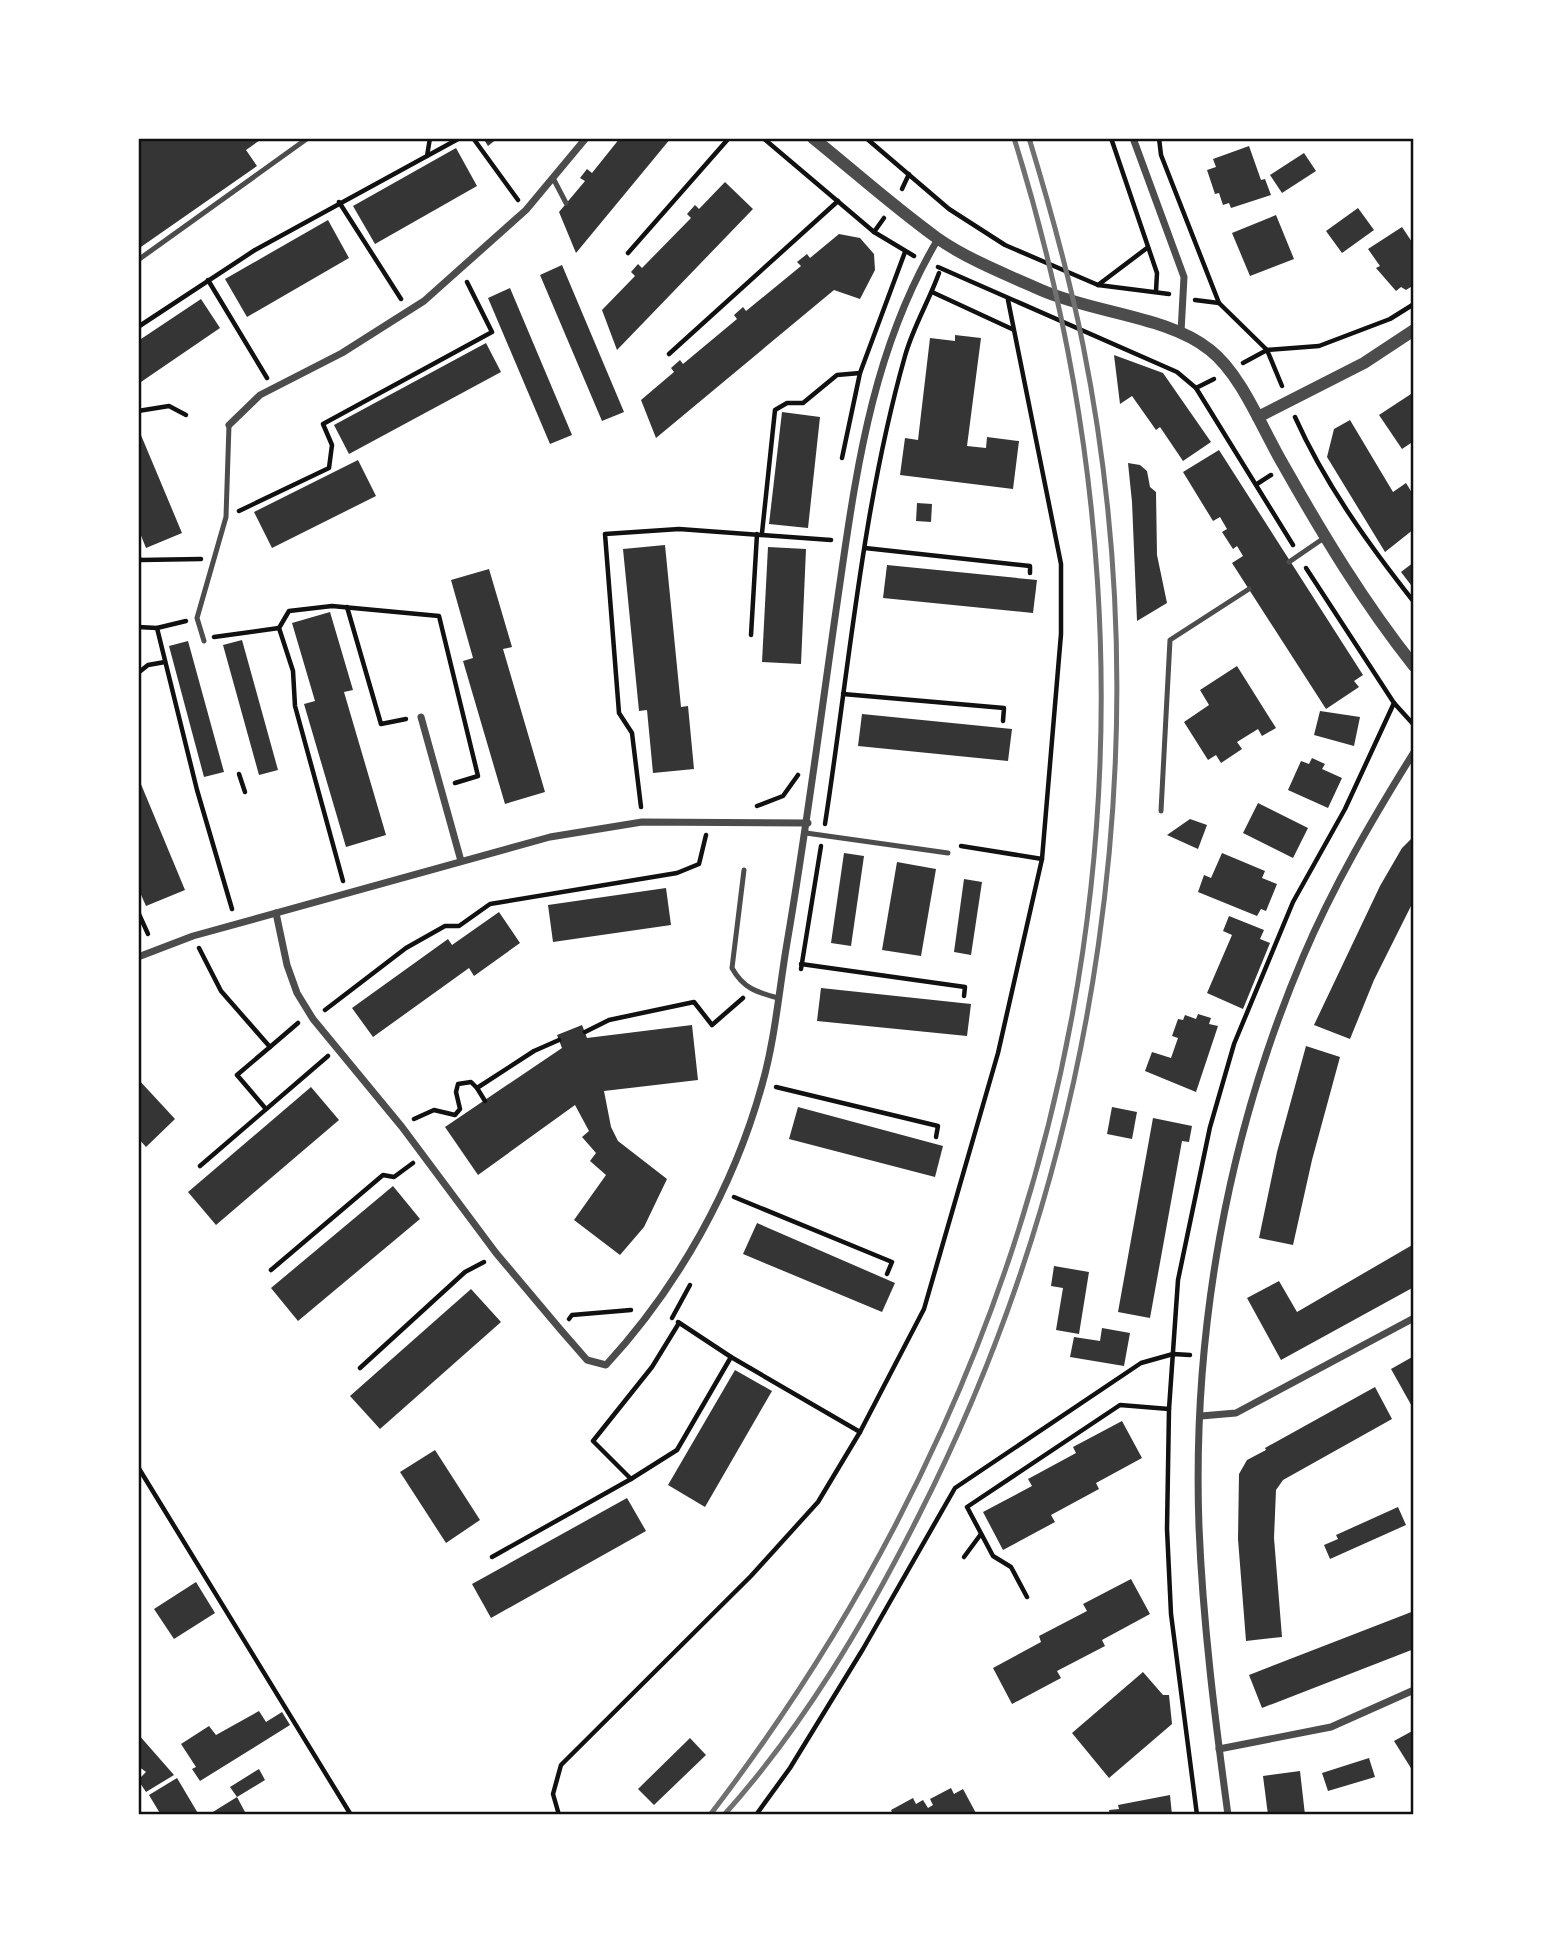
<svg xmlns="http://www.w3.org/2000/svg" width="1552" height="1953" font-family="Figtree,sans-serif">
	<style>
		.building { fill: #353535 }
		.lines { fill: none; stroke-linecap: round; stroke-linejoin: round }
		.path { stroke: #111; stroke-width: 4.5 }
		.service { stroke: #4c4c4c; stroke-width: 5 }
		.minor { stroke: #4c4c4c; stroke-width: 7 }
		.tertiary { stroke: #4c4c4c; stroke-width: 12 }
		.rail { stroke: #707070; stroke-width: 5 }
		.neatline { fill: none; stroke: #111; stroke-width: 2.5 }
	</style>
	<rect width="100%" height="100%" fill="#fff"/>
	<!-- building -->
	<g class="building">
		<polygon points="138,138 263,138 246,150 257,166 138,249"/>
		<polygon points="483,138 498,138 488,146"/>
		<polygon points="620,138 671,138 576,253 559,212 585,181 580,178 587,169 592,173"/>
		<polygon points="1249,146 1261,180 1265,179 1271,195 1231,208 1229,203 1223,205 1219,193 1215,194 1207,170 1216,167 1213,159"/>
		<polygon points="456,148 477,186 375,244 353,206"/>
		<polygon points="1304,153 1316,171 1282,193 1270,175"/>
		<polygon points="725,182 753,209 617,350 602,310 635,276 631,272 638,264 642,268 691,218 687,214 695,205 699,209"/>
		<polygon points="1358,208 1374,230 1342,253 1326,231"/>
		<polygon points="1276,215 1294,259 1250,276 1232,233"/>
		<polygon points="328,220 349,258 247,317 225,279"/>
		<polygon points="1402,227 1414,245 1414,285 1406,290 1401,287 1396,291 1376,268 1380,266 1368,249"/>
		<polygon points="839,234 860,238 874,254 875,270 860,299 834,290 656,438 641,400 674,372 671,368 680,360 683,364 737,319 734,315 743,307 746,311 801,266 797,262 807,254 810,258"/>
		<polygon points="562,265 624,412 602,421 540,275"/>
		<polygon points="510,288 572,435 550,444 488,298"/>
		<polygon points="201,299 220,328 138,384 138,341"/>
		<polygon points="955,335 981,338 967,446 986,448 987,437 1019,441 1013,489 900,475 905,438 918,440 930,338 955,341"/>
		<polygon points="486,343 501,372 349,454 334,425"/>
		<polygon points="1114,355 1163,373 1211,442 1183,461 1160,427 1156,430 1132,396 1120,404"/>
		<polygon points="1414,392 1414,441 1402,449 1379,415"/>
		<polygon points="782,412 820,417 808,528 769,524"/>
		<polygon points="1350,420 1393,492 1406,483 1414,496 1414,529 1385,552 1327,457 1334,429"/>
		<polygon points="138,428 182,533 146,548 138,528"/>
		<polygon points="1219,450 1363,675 1354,681 1359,687 1326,709 1232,563 1243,556 1237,546 1233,549 1222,532 1227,529 1220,517 1213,521 1183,472"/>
		<polygon points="358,460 376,496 272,548 254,512"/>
		<polygon points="1128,463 1140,465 1147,471 1150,487 1156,492 1157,555 1167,603 1137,621 1132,502"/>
		<polygon points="917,503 932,504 931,522 916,521"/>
		<polygon points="665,545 681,707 688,706 694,769 653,773 647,710 639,711 623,549"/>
		<polygon points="768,547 806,549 801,664 762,662"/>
		<polygon points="1414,562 1414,589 1401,572"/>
		<polygon points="887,565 1037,580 1033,613 883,598"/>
		<polygon points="489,569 512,647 503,649 545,792 505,804 463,661 473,658 451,580"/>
		<polygon points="330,612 353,690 344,692 386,835 346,847 304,704 315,701 292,623"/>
		<polygon points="242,640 278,770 259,775 223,645"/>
		<polygon points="188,641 224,772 204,777 169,646"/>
		<polygon points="1237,666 1276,728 1262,736 1258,729 1237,742 1242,749 1221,763 1216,755 1208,760 1184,722 1209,705 1200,690"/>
		<polygon points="1320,711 1360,717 1354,746 1314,735"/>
		<polygon points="862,714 1012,729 1008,761 858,746"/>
		<polygon points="1312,758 1325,764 1322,769 1342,778 1328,808 1288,790 1301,761 1309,764"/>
		<polygon points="138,777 185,890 146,906 138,888"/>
		<polygon points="1258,803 1308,828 1293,858 1243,833"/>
		<polygon points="1190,819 1207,825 1198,849 1167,835"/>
		<polygon points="1414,836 1414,900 1374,980 1350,1039 1314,1025 1380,886 1402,848"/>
		<polygon points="844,853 864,856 851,946 831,943"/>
		<polygon points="1222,853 1265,871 1262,878 1277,884 1266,911 1261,909 1257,916 1198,892 1204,875 1211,878"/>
		<polygon points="897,862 936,869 921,956 882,950"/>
		<polygon points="964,879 982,882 971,955 954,952"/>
		<polygon points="666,888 671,925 553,942 548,905"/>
		<polygon points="499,912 520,943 474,976 469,968 373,1037 352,1008 448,939 452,945"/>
		<polygon points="1229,916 1264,930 1260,939 1270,943 1243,1009 1207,993 1232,935 1223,931"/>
		<polygon points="821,988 971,1004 967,1036 817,1021"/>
		<polygon points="1198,1014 1211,1018 1209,1024 1218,1026 1196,1092 1145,1071 1152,1052 1171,1058 1178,1038 1172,1036 1178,1019 1183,1020 1185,1015 1196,1019"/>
		<polygon points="582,1025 587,1038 692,1025 698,1080 604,1091 611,1127 618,1141 667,1179 644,1227 620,1255 574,1220 606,1175 590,1161 596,1153 582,1137 589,1131 575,1105 478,1175 445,1127 562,1048 557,1035"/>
		<polygon points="1306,1046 1340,1057 1312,1160 1293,1245 1259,1238 1277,1152"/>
		<polygon points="138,1079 175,1119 146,1147 138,1138"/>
		<polygon points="311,1087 339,1120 216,1225 188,1192"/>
		<polygon points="798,1107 943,1146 935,1177 789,1139"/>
		<polygon points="1112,1107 1137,1112 1132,1139 1107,1134"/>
		<polygon points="1153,1118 1192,1126 1189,1142 1182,1141 1150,1318 1118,1312"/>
		<polygon points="393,1186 420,1219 298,1321 271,1288"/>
		<polygon points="757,1223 895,1283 882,1312 743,1254"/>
		<polygon points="1414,1244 1414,1287 1281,1360 1247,1298 1279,1281 1297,1312"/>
		<polygon points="1054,1266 1089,1272 1079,1334 1056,1330 1063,1288 1051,1286"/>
		<polygon points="471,1289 501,1322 380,1429 350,1396"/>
		<polygon points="1102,1328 1130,1333 1124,1366 1070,1357 1074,1337 1100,1341"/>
		<polygon points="1414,1356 1414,1410 1391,1369"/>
		<polygon points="735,1370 772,1391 705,1507 668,1485"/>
		<polygon points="1375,1387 1392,1419 1283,1480 1276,1490 1274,1538 1282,1637 1246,1641 1238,1539 1239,1474 1247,1460 1266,1450 1265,1448"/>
		<polygon points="1122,1421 1142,1458 1096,1483 1099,1489 1051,1515 1055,1522 1003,1550 983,1512 1032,1486 1028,1479 1076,1453 1073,1447"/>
		<polygon points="435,1450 480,1520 446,1543 400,1472"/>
		<polygon points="627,1498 646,1531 491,1618 472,1584"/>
		<polygon points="1398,1507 1406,1525 1330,1559 1324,1545 1338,1539 1336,1535"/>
		<polygon points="1131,1579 1150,1614 1102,1640 1105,1646 1057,1671 1061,1678 1012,1704 993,1668 1041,1642 1039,1636 1087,1611 1083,1604"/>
		<polygon points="196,1582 215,1613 174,1639 154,1609"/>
		<polygon points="1414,1611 1414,1649 1262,1708 1249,1675"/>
		<polygon points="1143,1672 1163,1695 1169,1695 1172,1724 1109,1778 1072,1733"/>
		<polygon points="259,1711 266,1722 282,1712 290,1725 200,1781 192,1769 196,1767 181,1744 209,1726 216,1735"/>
		<polygon points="1414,1730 1414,1773 1394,1741"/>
		<polygon points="138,1734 174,1775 146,1792 138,1780 146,1772 138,1766"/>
		<polygon points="690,1738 706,1755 654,1805 638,1789"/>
		<polygon points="1369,1758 1375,1777 1328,1791 1322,1773"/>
		<polygon points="259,1769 265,1780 237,1797 245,1812 240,1815 208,1815 237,1797 230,1787"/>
		<polygon points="1300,1771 1305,1815 1268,1815 1263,1776"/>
		<polygon points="177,1778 199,1815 161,1815 149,1795"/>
		<polygon points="951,1788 954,1794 963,1789 977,1815 893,1815 891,1810 913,1798 916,1804 923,1800 928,1808 933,1805 930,1799"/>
		<polygon points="1170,1795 1172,1815 1110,1815 1109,1810 1119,1809 1118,1805"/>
	</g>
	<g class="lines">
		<!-- path -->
		<g class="path">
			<polyline points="473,138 518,200"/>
			<polyline points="763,138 874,232 914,256"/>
			<polyline points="866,138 949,209 1005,245 1098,285 1169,294"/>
			<polyline points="1111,138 1157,273 1156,291"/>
			<polyline points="1159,138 1161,155 1219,303 1267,350 1282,386"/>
			<polyline points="427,156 460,138"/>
			<polyline points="902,189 909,174"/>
			<polyline points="339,202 401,299"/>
			<polyline points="874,232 884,218"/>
			<polyline points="628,253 729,138"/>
			<polyline points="938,267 1177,372 1196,388 1293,545"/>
			<polyline points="208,280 267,378"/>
			<polyline points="1098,285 1147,248"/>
			<polyline points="932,292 1012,329"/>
			<polyline points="1195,300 1219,303"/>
			<polyline points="138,327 255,250 427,156 430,138"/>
			<polyline points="669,354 838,201"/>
			<polyline points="1243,363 1267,350 1319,346 1390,319 1414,304"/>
			<polyline points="1196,388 1214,379"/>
			<polyline points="138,411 169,406 186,415"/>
			<path d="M1295 417C1325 484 1369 545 1414 602"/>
			<polyline points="842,458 860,373 905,252"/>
			<polyline points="1257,484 1271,475"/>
			<polyline points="239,511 329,468 332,445 323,424 492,332 467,282"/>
			<polyline points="762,533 775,410 787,403 803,403 837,375 860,373"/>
			<polyline points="865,548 1030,566 1030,573"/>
			<polyline points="138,555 140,560 201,559"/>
			<polyline points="1306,568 1394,703 1414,725"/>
			<polyline points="347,607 381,724 406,719"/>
			<polyline points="138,627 157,628 186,621"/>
			<polyline points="157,628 197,790 232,909"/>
			<polyline points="751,635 757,534"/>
			<polyline points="214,637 279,628"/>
			<polyline points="138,673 148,665 165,662"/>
			<polyline points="843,694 1004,708 1003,721"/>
			<polyline points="239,774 245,792"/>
			<polyline points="757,806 783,796 798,775"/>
			<polyline points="641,807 632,733 619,713 605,534 679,529 831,540"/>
			<path d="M825 824C849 669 862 508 905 356 913 327 929 301 939 273"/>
			<polyline points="961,846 1042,859"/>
			<polyline points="343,881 295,706 293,671 279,628 289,611 332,606 439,616 478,776 455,783"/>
			<polyline points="138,912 148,934"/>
			<polyline points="199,948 221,991 270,1047 298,1023"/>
			<polyline points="801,964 965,987 964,996"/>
			<polyline points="801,969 821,846"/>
			<polyline points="325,1010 406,948 445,926 459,926 490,904 677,873 699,864 706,835"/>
			<polyline points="585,1032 609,1020 694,1002 712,1025 743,998"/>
			<polyline points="776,1087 938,1126 936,1137"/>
			<polyline points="477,1088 485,1101"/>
			<polyline points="266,1109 237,1075 270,1047"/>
			<polyline points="414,1119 434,1110 455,1115 460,1109 456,1092 458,1084 471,1082 477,1088 534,1051 559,1040"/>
			<polyline points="200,1166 328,1056"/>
			<polyline points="734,1197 892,1262 887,1274"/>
			<polyline points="271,1270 383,1175 394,1177 413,1163"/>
			<polyline points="672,1318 690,1285"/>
			<polyline points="569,1319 572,1315 631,1310"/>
			<polyline points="678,1322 731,1357 860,1432"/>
			<polyline points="360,1368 465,1272 484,1262"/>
			<polyline points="138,1467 351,1815"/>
			<polyline points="631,1479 677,1450 731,1357"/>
			<polyline points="492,1557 631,1479 593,1441 652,1367 679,1323"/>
			<polyline points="964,1557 981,1534"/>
			<polyline points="1027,1597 1011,1567 993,1556 967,1507 1120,1405 1169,1409"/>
			<polyline points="559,1815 553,1794 561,1765 751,1576 818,1502 860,1432 924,1309 998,1053 1042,859 1061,634 1061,564 1008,300"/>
			<polyline points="756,1815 790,1768 863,1649 955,1488 1141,1363 1173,1354 1190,1355"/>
			<polyline points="1197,1815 1171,1614 1167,1529 1169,1409 1178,1280 1210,1127 1234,1044 1293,902 1345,809 1394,703"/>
		</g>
		<!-- service -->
		<g class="service">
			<polyline points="553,178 566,203"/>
			<polyline points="138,260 308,138"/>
			<polyline points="1289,562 1324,538"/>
			<polyline points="204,641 197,618 226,517 229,425"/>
			<polyline points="1161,811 1170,640 1249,589"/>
			<polyline points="806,833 948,853"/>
			<path d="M744 870 732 968C743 988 756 992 778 998"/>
		</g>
		<!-- minor -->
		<g class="minor">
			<polyline points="1133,138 1184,277 1181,332"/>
			<polyline points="229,425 260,395 342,353 424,301 526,210 586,138"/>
			<polyline points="421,717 461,861"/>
			<path d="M276 913 287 965 297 993 313 1019 402 1127 496 1253 560 1329 587 1360 606 1365C678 1287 734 1187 762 1085 775 1040 779 990 787 943 808 821 823 698 841 576 858 457 876 343 938 239"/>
			<polyline points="138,957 193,936 550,837 642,822 808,823"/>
			<polyline points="1201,1416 1236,1413 1414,1318"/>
			<polyline points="1219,1749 1331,1727 1414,1690"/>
			<path d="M1228 1815C1215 1719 1203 1624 1199 1527 1192 1333 1227 1136 1303 957 1333 886 1373 818 1414 752"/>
		</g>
		<!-- tertiary -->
		<g class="tertiary">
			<path d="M813 138C854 171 894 207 937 238 967 259 1007 275 1041 290 1093 313 1168 316 1210 350 1242 375 1263 431 1284 466 1323 535 1364 603 1414 666"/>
			<polyline points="1258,417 1364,363 1414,330"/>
		</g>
		<!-- rail -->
		<g class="rail">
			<path d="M710 1815C1086 1324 1199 730 1014 138"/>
			<path d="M724 1815C803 1727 865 1622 918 1517 1100 1159 1162 740 1083 345 1069 275 1050 207 1029 138"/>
		</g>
	</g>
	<!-- border -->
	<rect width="1552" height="1953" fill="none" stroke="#ffffff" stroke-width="280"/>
	<rect x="140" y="140" width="1272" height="1673" class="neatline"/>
</svg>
